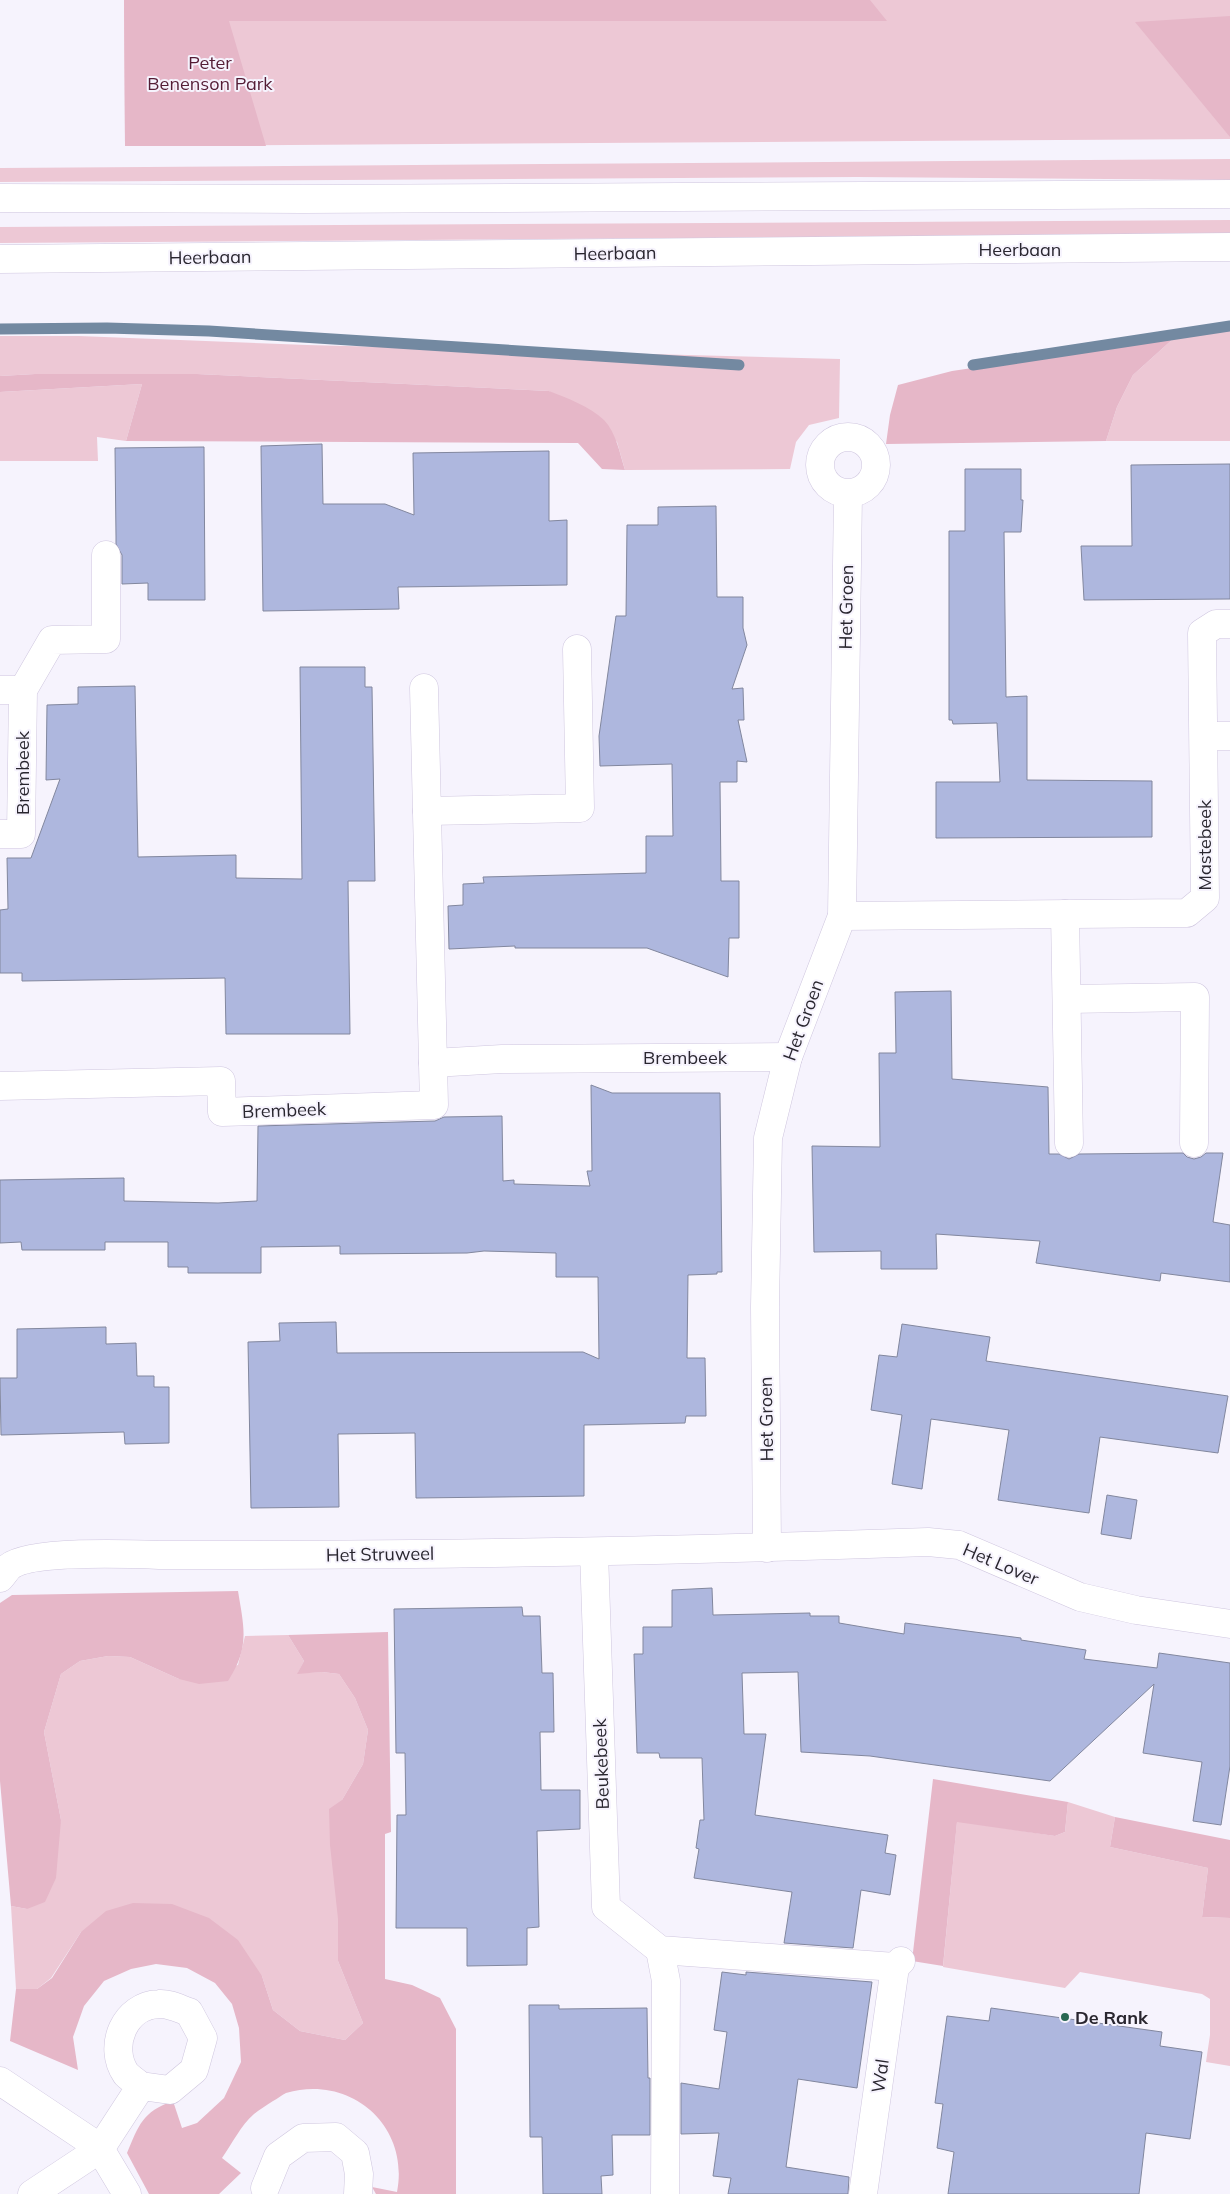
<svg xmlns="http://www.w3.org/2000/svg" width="1230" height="2194" font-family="Mulish,sans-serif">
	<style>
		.green { fill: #edc8d5 }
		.forest { fill: #e6b7c8 }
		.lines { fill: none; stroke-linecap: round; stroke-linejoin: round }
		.stream { stroke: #7389a1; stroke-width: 11 }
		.building { fill: #aeb7de; stroke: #82879e }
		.minor-casing { stroke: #cfc6df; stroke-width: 29 }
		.major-casing { stroke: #cfc6df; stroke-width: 29 }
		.minor { stroke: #fff; stroke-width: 28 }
		.major { stroke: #fff; stroke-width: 28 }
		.poi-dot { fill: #296752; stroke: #f6f3fd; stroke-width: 2 }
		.labels { text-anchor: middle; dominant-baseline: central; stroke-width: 4; stroke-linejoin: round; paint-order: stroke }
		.park-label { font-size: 18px; fill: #541c35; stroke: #f6f3fd }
		.street-label { font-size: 18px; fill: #29262f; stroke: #f6f3fd }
		.poi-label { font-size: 18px; font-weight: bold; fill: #29262f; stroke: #f6f3fd; text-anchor: start }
	</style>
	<rect width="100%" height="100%" fill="#f6f3fd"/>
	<!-- green -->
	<g class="green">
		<polygon points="124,0 1230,0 1230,139 125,146"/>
		<polygon points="1230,159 1230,180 857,177 0,182 0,168"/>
		<polygon points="1230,220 1230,234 0,243 0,227"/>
		<polygon points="1230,330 1230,441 1106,441 1117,407 1133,375 1174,338"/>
		<polygon points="0,336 79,336 307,345 840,359 839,418 809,425 796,442 790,469 625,470 617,442 549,391 197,374 35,374 0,376"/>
		<polygon points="142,384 126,441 97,437 98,461 0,461 0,392"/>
		<polygon points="288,1635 304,1661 298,1673 322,1672 339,1674 355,1698 368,1730 363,1764 342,1800 338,1919 338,1961 363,2023 345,2040 300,2031 273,2010 262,1976 81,1932 51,1978 37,1989 16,1989 11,1906 27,1909 61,1820 44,1732 61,1674 80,1661 108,1656 130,1657 179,1679 238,1665 245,1636"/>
		<polygon points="1068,1802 1115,1817 1110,1847 1208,1868 1202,1917 1230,1918 1230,2066 1206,2062 1210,2035 1210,1999 1202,1994 1080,1972 1065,1988 943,1967 957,1821 1055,1836 1065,1832"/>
	</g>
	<!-- forest -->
	<g class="forest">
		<polygon points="124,0 870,0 887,21 229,21 266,146 125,146"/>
		<polygon points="1230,16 1230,137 1135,22"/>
		<polygon points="1174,338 1133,375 1117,407 1106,441 886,444 890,415 898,385 952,371"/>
		<path d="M35 374H197L549 391C567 398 589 406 604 420 616 432 620 454 625 470L602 469 578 443 126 441 142 384 0 392V376Z"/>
		<path d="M238 1591C244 1628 250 1647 228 1681L199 1684 179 1679 130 1657 108 1656 80 1661 61 1674 44 1732 61 1820 56 1878 45 1902 27 1909 11 1906 0 1781V1603L12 1595Z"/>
		<path d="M388 1632 391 1832 385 1834V1979L412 1985 440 1998 456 2029V2194H376L372 2187 397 2192C410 2126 351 2074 286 2093 282 2095 277 2099 273 2101 267 2105 260 2109 254 2114 241 2125 232 2144 222 2158L241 2173 219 2194H149L127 2153C139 2125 142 2112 173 2101L182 2128 197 2123 224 2098 241 2062 239 2028 232 2004 215 1983 187 1968 156 1964 131 1969 104 1981 84 2006 73 2037 78 2070 10 2041 16 1989H37L52 1978 81 1932 106 1911 133 1903 172 1904 209 1918 238 1940 262 1976 273 2010 300 2031 345 2040 363 2023 338 1961V1919L330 1845 329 1809 342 1800 363 1764 368 1730 355 1698 339 1674 322 1672 297 1674 304 1661 288 1635Z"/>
		<polygon points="933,1779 1068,1802 1065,1832 1055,1836 957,1822 943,1966 912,1961"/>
		<polygon points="1115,1817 1230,1840 1230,1918 1202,1917 1208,1868 1110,1847"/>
	</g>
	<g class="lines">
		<!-- stream -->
		<g class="stream">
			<polyline points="0,329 107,328 209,331 739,365"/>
			<polyline points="973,365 1230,326"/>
		</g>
	</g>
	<!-- building -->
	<g class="building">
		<polygon points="322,444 323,504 385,504 414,515 413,453 549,451 549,521 567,520 567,585 398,587 399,609 263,611 261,446"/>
		<polygon points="204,447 205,600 148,600 148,583 122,584 122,555 116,544 116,537 115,448"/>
		<polygon points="1230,464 1230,599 1084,600 1081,546 1132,546 1131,465"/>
		<polygon points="965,469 1021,469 1021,500 1023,500 1021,532 1004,532 1006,697 1027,696 1027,780 1152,781 1152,837 936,838 936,782 1000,782 997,723 953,724 952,720 949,720 949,531 965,531"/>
		<polygon points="716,506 717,597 743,597 743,628 747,645 732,689 743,688 744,720 738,720 747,762 737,761 737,782 720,782 721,881 739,881 739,938 729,938 728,977 647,948 515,948 515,946 449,949 448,906 463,905 463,884 484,883 483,877 646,873 646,836 673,836 672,764 600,766 599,736 616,616 626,616 627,525 658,525 658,507"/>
		<polygon points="300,667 365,667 365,687 372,687 375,881 348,881 350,1034 226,1034 225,978 22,981 22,973 0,973 0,910 8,909 7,858 31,858 60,779 46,780 47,705 78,704 78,687 135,686 138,857 236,855 236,878 302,879"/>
		<polygon points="951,991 952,1079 1048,1087 1049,1154 1059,1154 1069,1159 1079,1154 1183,1153 1187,1157 1194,1159 1201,1157 1206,1153 1223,1153 1213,1222 1230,1225 1230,1282 1161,1273 1160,1281 1036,1263 1040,1241 936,1234 937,1269 881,1269 881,1251 814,1252 812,1146 880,1147 879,1053 896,1053 895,992"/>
		<polygon points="591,1085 612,1093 720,1093 722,1272 717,1272 717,1274 688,1275 687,1358 705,1358 706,1416 686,1416 685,1423 584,1425 584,1496 416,1498 415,1433 338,1434 339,1507 251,1508 248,1342 280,1341 279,1323 336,1322 337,1353 583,1352 599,1359 598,1277 556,1277 556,1253 484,1251 467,1253 340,1254 340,1246 261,1247 261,1273 188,1273 188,1267 168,1267 168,1242 105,1242 105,1250 22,1250 21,1242 0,1243 0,1180 124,1178 124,1201 218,1203 257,1201 258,1126 435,1121 444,1117 502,1116 503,1181 514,1180 514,1184 590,1186 587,1171 592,1171"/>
		<polygon points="902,1324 990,1337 986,1361 1228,1396 1218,1453 1100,1437 1089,1513 998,1500 1009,1430 931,1419 922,1489 892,1484 902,1415 871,1410 879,1355 897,1357"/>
		<polygon points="106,1327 106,1344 136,1343 137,1376 154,1376 154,1387 169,1387 169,1443 125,1444 124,1432 1,1435 0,1378 17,1378 17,1329"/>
		<polygon points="1107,1495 1137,1500 1131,1539 1101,1534"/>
		<polygon points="712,1588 713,1615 810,1613 810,1616 839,1616 839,1623 904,1634 905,1623 1021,1638 1021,1640 1086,1650 1084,1659 1157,1668 1159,1653 1230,1663 1230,1766 1221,1825 1193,1821 1202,1762 1143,1753 1154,1684 1050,1781 870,1756 801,1752 798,1672 742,1673 744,1734 766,1734 755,1815 888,1835 885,1853 896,1855 890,1895 861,1890 853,1948 784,1943 792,1892 694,1878 699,1849 696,1848 700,1820 704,1820 702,1758 660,1758 659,1753 637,1753 634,1654 643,1654 643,1627 672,1627 672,1590"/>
		<polygon points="522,1607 523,1616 540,1616 542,1673 553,1673 554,1732 540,1732 541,1790 580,1790 580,1829 537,1831 539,1927 527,1928 527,1965 467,1966 467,1928 396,1928 397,1815 406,1815 405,1753 396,1753 394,1609"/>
		<polygon points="722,1972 746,1975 746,1972 872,1982 857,2088 798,2079 786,2167 849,2177 848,2194 728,2194 731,2178 713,2176 719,2133 681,2134 681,2083 719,2089 727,2032 714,2030"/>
		<polygon points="529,2005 559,2005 559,2009 647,2008 648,2078 650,2078 650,2135 612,2135 613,2175 601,2176 602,2194 543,2194 542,2137 530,2137"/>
		<polygon points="991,2008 1162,2032 1160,2046 1202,2052 1190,2139 1146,2133 1139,2194 948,2194 954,2152 937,2148 943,2104 935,2103 947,2016 989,2021"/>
	</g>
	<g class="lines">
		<defs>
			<g id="minor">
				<circle cx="848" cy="465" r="28"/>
				<polyline points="0,690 23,690"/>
				<polyline points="1204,736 1230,736"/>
				<polyline points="427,811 580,808 577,649"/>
				<polyline points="0,834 21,834 23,690 52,640 106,639 106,555"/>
				<polyline points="1065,914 1069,1143"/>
				<polyline points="842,916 1187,913 1205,898 1202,633 1216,624 1230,624"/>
				<polyline points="1067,999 1195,997 1194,1143"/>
				<polyline points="433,1063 502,1059 788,1057"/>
				<polyline points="0,1086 221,1081 222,1112 434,1105 424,688"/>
				<polyline points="767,1548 765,1307 768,1138 788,1057 842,916 848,494"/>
				<polyline points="594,1552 606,1907 660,1950 895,1967"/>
				<path d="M0 1578C3 1575 6 1570 9 1567 30 1550 132 1554 162 1555 417 1556 673 1551 928 1542L959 1545 1080 1597 1136 1610 1230 1624"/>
				<polyline points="660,1950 666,1981 665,2194"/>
				<polyline points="0,2081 99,2147 127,2194"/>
				<polyline points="265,2188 278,2156 303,2138 336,2137 355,2153 359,2174 358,2194"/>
				<path d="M32 2194 100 2149 141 2086 170 2090 194 2070 203 2038 189 2012C180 2009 168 2003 159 2004 125 2005 107 2046 126 2074 130 2078 137 2083 141 2086"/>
				<polyline points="863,2194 895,1967 901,1961"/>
			</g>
			<g id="major">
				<polyline points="0,198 303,199 1230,194"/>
				<polyline points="0,259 1230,247"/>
			</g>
		</defs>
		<!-- minor casing -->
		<use href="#minor" class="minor-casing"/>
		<!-- major casing -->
		<use href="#major" class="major-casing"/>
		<!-- minor -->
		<use href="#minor" class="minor"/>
		<!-- major -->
		<use href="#major" class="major"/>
	</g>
	<!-- markers -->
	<circle class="poi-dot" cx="1065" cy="2017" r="5"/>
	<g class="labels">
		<!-- park labels -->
		<g class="park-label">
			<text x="210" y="62">Peter<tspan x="210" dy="21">Benenson Park</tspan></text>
		</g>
		<!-- street labels -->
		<g class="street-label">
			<text x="1020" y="249">Heerbaan</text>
			<text transform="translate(615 253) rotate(-1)">Heerbaan</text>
			<text transform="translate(210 257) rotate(-1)">Heerbaan</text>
			<text transform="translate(846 607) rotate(-89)">Het Groen</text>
			<text transform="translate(22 773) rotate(-90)">Brembeek</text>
			<text transform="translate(1204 845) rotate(-90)">Mastebeek</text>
			<text transform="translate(803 1020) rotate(-70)">Het Groen</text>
			<text x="685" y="1057">Brembeek</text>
			<text transform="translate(284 1110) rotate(-2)">Brembeek</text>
			<text transform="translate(766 1419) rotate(-91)">Het Groen</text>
			<text transform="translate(380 1554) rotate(-1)">Het Struweel</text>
			<text transform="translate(1001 1564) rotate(23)">Het Lover</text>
			<text transform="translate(601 1764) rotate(-92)">Beukebeek</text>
			<text transform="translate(880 2076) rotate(-82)">Wal</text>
		</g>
		<!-- poi labels -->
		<g class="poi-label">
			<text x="1075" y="2017">De Rank</text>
		</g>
	</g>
</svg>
